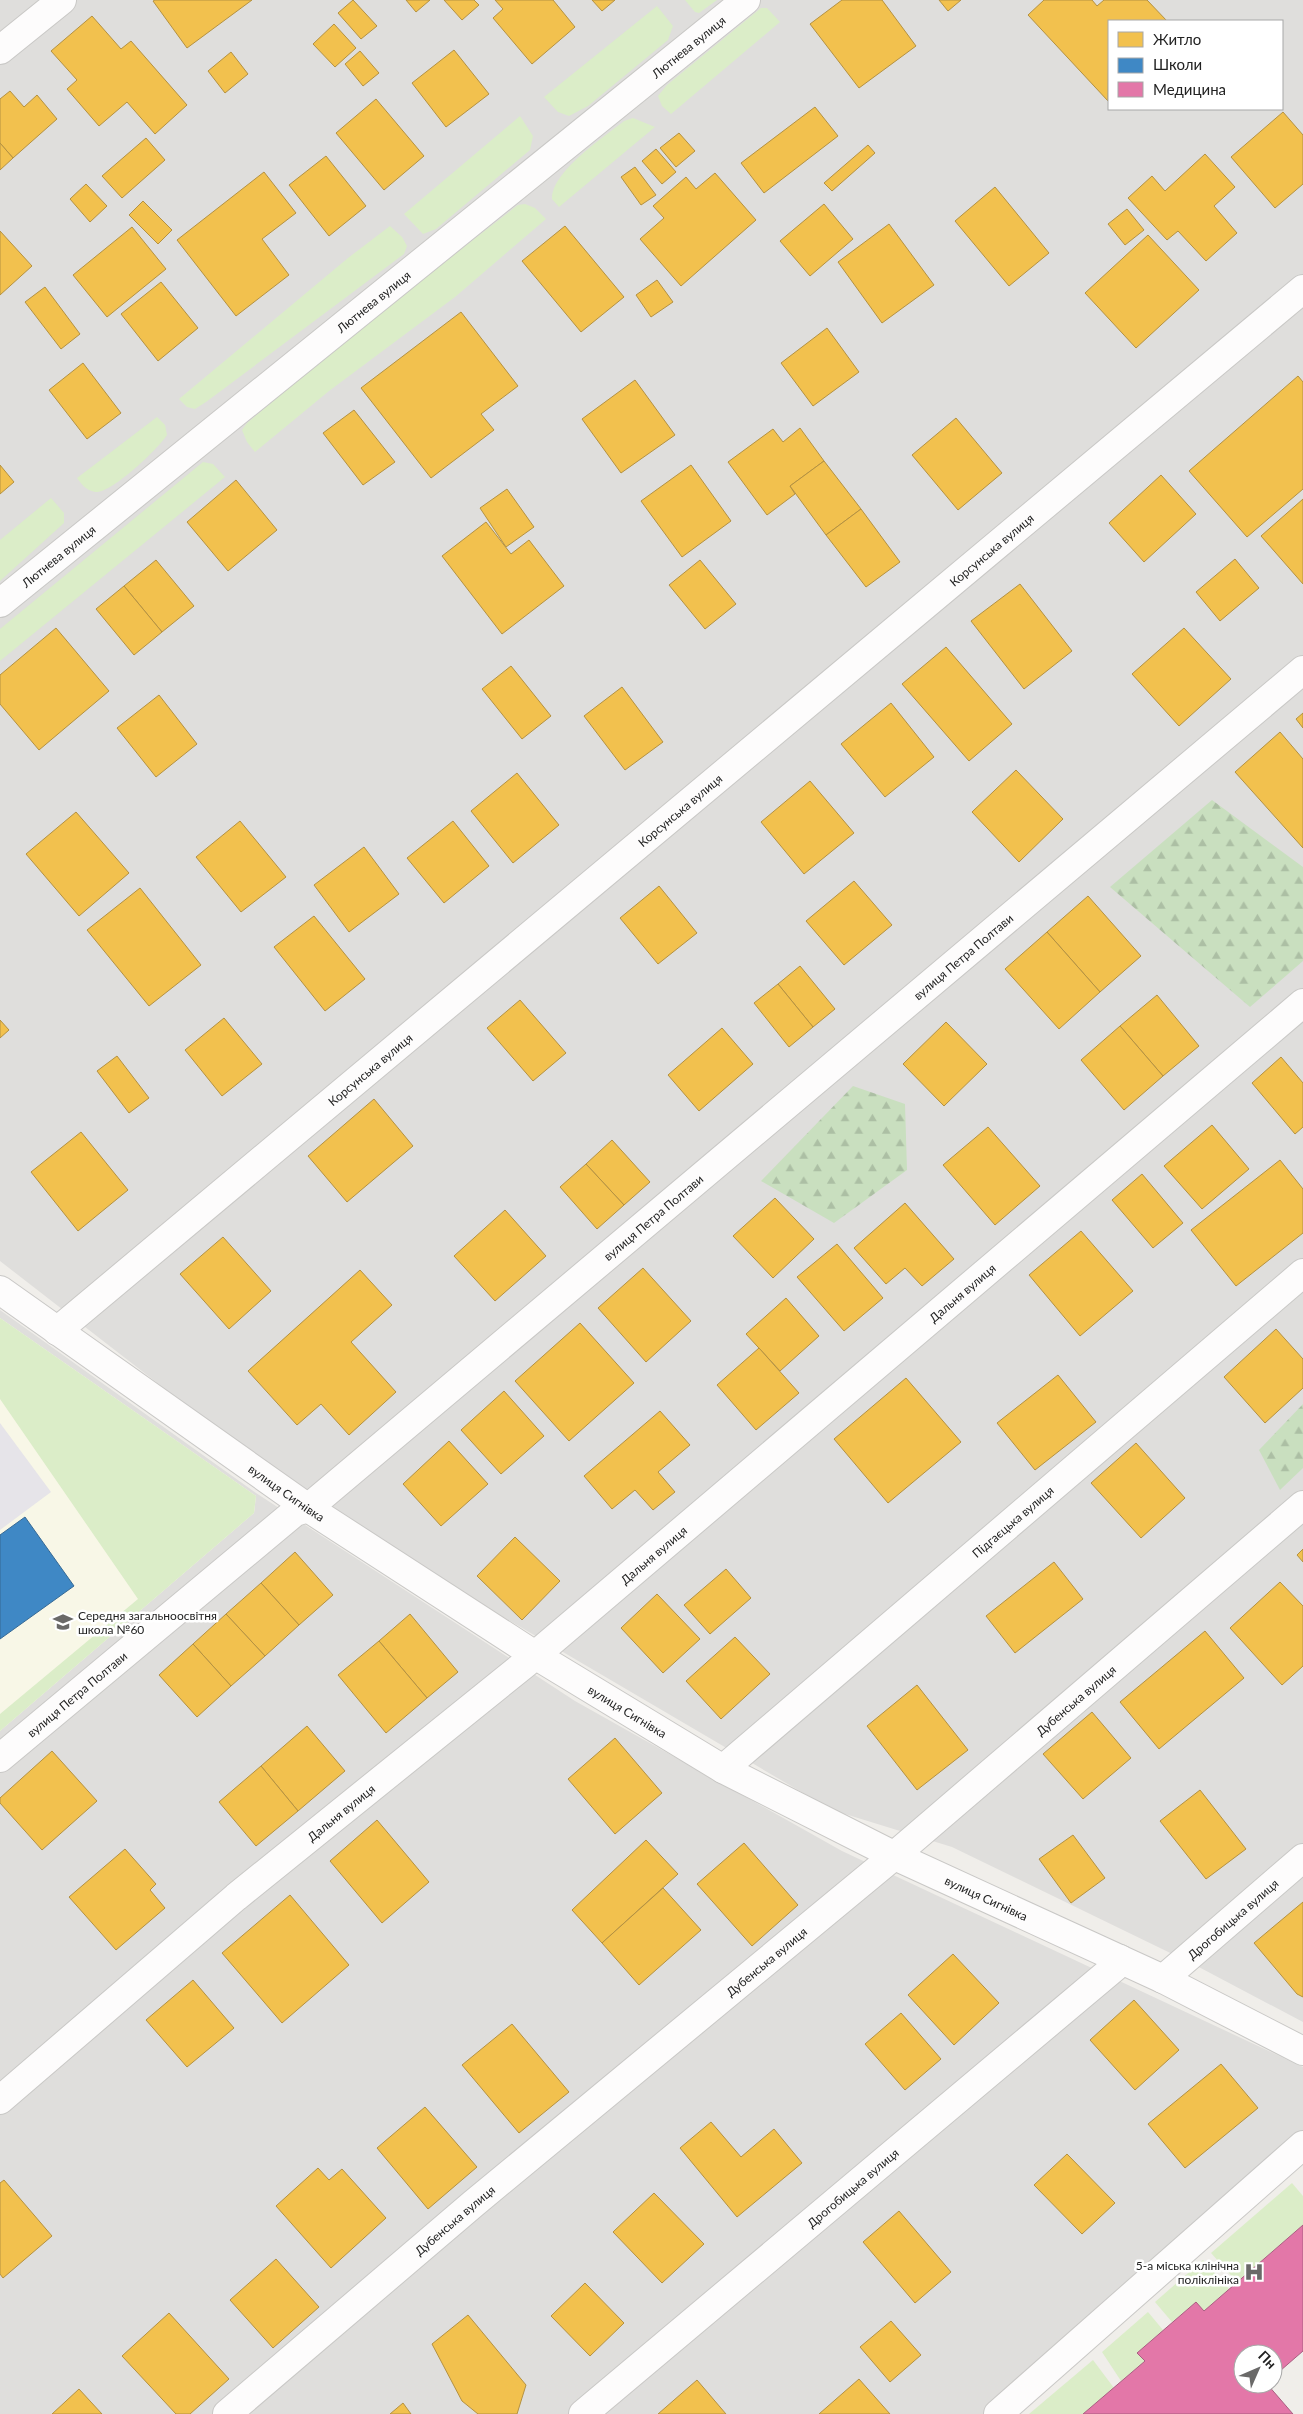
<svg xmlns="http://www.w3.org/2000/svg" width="1303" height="2414" font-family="Lato,sans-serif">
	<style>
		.residential { fill: #dfdedc; fill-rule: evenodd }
		.education { fill: #f8f7e7 }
		.grass { fill: #dbedc8 }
		.forest { fill: url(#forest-firs) }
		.plaza { fill: #e6e4e9 }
		.homes { fill: #f2c14e; stroke: #b49141 }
		.schools { fill: #3f88c5; stroke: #366994 }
		.health { fill: #e377a8; stroke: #a95e80 }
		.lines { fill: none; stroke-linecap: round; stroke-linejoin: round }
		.minor-casing { stroke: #c9c8c6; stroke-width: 30 }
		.minor { stroke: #fdfcfc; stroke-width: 28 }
		.labels { text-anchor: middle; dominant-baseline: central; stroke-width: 5; stroke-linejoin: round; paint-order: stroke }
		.street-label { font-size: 12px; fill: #222; stroke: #fff }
		.poi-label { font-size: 12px; fill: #222; stroke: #fff; text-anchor: start }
	</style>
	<defs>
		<pattern id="forest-firs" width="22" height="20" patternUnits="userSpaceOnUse" patternTransform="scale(1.25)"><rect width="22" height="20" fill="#c9dfbf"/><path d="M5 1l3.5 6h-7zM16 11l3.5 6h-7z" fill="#acbfa4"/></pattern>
	</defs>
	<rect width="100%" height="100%" fill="#f0eeea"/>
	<!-- residential -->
	<g class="residential">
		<path d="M0 0H1303V2022L1195 1965 952 1847 832 1810 321 1510 0 1261ZM1109 21H1282V109H1109Z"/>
		<polygon points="0,1310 256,1493 575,1701 842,1851 1303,2067 1303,2134 1170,2258 984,2414 0,2414"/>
	</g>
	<!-- education -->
	<polygon class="education" points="0,1318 256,1496 254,1513 0,1731"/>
	<!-- grass -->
	<g class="grass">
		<polygon points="685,0 717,0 699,13 695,12"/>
		<polygon points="657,6 673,26 668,40 588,106 569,116 558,112 544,97"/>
		<polygon points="761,8 767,8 780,22 671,114 662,106 658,96 667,85"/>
		<polygon points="520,116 533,136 530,150 436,229 423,234 404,214"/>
		<path d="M633 118 655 127 559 207 552 199C552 171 603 138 624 121Z"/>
		<path d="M525 204 535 208 546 219 455 297 329 391 255 452 247 442 242 430 247 423C336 348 426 276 518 205Z"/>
		<polygon points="390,226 402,237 407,246 404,254 206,402 195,409 187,407 179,399 348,258"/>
		<path d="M157 417 165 425 167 435C159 448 111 494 95 492 86 490 82 485 77 478Z"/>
		<polygon points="203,462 213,464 225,477 0,661 0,629"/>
		<polygon points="51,498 64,513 64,523 0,581 0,540"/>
		<polygon points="0,1318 256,1496 254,1513 0,1731 0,1714 138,1599 0,1399"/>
		<polygon points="1292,2183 1303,2196 1303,2225 1237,2282 1211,2253"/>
		<polygon points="1203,2260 1229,2289 1204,2311 1196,2302 1172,2322 1155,2302"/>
		<polygon points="1148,2312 1163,2330 1137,2353 1145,2361 1121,2381 1102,2352"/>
		<polygon points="1093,2360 1114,2388 1083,2414 1029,2414"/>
	</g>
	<!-- forest -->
	<g class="forest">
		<polygon points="1212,800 1303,867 1303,961 1250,1007 1110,887"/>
		<polygon points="853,1086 905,1104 907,1170 834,1223 761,1181"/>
		<polygon points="1303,1404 1303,1468 1280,1490 1259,1450"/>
	</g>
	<!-- plaza -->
	<polygon class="plaza" points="0,1423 51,1492 0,1530"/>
	<!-- homes -->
	<g class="homes">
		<polygon points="155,0 252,0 187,48 153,1"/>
		<polygon points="353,0 377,26 361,39 338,13"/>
		<polygon points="406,0 430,0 416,12"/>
		<polygon points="444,0 474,0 479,5 462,20"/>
		<polygon points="495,0 553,0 575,27 532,64 493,18 503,9"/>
		<polygon points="592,0 615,0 602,11"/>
		<polygon points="842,0 882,0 916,46 859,88 810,24"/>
		<polygon points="939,0 961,0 948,11"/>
		<polygon points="1044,0 1092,0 1097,6 1104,0 1147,0 1167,21 1109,21 1108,101 1028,15"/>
		<polygon points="92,16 121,49 131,41 187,105 155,134 127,102 99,126 67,89 77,80 51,51"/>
		<polygon points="334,24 356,48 335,67 313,44"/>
		<polygon points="454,50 489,94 446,127 412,83"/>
		<polygon points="360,51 379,73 363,86 345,64"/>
		<polygon points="231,52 248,74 225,93 208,71"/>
		<polygon points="10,91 24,107 37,95 57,119 13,158 0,143 0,99"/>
		<polygon points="376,99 424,156 384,190 336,133"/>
		<polygon points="815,107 838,136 764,193 741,163"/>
		<polygon points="1283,112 1303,135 1303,184 1275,208 1231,157"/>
		<polygon points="679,133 695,151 676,167 660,148"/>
		<polygon points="146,138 165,160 122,198 102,176"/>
		<polygon points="0,143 13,158 0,170"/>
		<polygon points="868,145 875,153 832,191 824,183"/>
		<polygon points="656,149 676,172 662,184 642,161"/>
		<polygon points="1205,154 1235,187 1214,206 1237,233 1206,261 1178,231 1167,240 1128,198 1152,176 1165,191"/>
		<polygon points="326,156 366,206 329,236 289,185"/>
		<polygon points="635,167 656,195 641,205 621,177"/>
		<polygon points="264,172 296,213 262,239 289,275 236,316 177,240"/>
		<polygon points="715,173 756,220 681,286 640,239 664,218 653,206 686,177 696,189"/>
		<polygon points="86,184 107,206 90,222 70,199"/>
		<polygon points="995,187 1049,253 1009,286 955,221"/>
		<polygon points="143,201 172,230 158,244 129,215"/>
		<polygon points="824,204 853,239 810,276 780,241"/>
		<polygon points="1127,209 1144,230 1125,245 1108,224"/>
		<polygon points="889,224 934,285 882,323 838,262"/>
		<polygon points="565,226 624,297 581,332 522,261"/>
		<polygon points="132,227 166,269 107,317 73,275"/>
		<polygon points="0,231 32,266 0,295"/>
		<polygon points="1148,235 1199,290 1136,348 1085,293"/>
		<polygon points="657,280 673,302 651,317 636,295"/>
		<polygon points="161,282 198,328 158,361 121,314"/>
		<polygon points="45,287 80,334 61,349 25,302"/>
		<polygon points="461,312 518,386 481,414 494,430 431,478 361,388"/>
		<polygon points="827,328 859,372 813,406 781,363"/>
		<polygon points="83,363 121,413 87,439 49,390"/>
		<polygon points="1298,376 1303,382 1303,489 1247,537 1189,471"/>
		<polygon points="635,380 675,435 621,473 582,419"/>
		<polygon points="354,410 395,462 363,485 323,433"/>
		<polygon points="956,418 1002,473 958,510 912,455"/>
		<polygon points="800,428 824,461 790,486 795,494 767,515 728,462 773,429 783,442"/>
		<polygon points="824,461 861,509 826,535 790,486"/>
		<polygon points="0,465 14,482 0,494"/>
		<polygon points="691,465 731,521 682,557 641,501"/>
		<polygon points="1161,475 1196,514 1144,562 1109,523"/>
		<polygon points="236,480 277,530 228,571 187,522"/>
		<polygon points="507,489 534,527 506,547 480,508"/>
		<polygon points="1303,499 1303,584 1261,536"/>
		<polygon points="861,509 900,562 866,587 826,535"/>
		<polygon points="486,522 511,554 529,540 564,586 502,634 442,556"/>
		<polygon points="1235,559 1259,588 1220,621 1196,592"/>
		<polygon points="156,560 194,606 162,632 124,586"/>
		<polygon points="700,560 736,604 705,629 669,585"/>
		<polygon points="1020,584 1072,651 1024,689 971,621"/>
		<polygon points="124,586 162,632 134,655 96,609"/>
		<polygon points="56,628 109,691 39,750 0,704 0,675"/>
		<polygon points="1184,628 1231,679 1179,726 1132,674"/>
		<polygon points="946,647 1012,724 969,761 902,684"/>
		<polygon points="511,666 551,716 522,739 482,689"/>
		<polygon points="622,687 663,742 625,770 584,716"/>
		<polygon points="159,695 197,744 156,777 117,728"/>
		<polygon points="891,703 934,757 885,797 841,744"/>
		<polygon points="1303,713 1303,728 1296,719"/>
		<polygon points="1280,732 1303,759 1303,848 1235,772"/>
		<polygon points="1016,770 1063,819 1019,862 972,812"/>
		<polygon points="517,773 559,825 513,863 471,811"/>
		<polygon points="810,781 854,833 804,874 761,822"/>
		<polygon points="76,812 129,873 79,916 26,854"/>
		<polygon points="240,821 286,877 241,912 196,857"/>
		<polygon points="453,821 489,866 444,903 407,858"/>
		<polygon points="364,847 399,894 349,932 314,885"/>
		<polygon points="854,881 892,925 844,965 806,921"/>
		<polygon points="659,886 697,933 658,964 620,918"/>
		<polygon points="140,888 201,965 149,1006 87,930"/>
		<polygon points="1088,896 1141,956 1100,992 1047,932"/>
		<polygon points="314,916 365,979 325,1011 274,947"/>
		<polygon points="1047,932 1100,992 1059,1029 1005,969"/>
		<polygon points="800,966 835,1009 813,1027 778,984"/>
		<polygon points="778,984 813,1027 789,1047 754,1003"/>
		<polygon points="1157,995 1199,1046 1163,1076 1120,1026"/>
		<polygon points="520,1000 566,1053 533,1081 487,1028"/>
		<polygon points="224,1018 262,1064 222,1096 185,1050"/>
		<polygon points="0,1020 9,1030 0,1038"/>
		<polygon points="946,1022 987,1064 944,1106 903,1064"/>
		<polygon points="1120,1026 1163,1076 1124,1110 1081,1060"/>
		<polygon points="722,1028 753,1064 699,1111 668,1075"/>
		<polygon points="117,1056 149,1098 129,1113 97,1071"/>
		<polygon points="1281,1057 1303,1083 1303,1127 1295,1134 1252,1083"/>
		<polygon points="374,1099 413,1146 347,1202 308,1156"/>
		<polygon points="1212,1125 1249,1169 1202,1209 1164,1166"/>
		<polygon points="988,1127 1040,1186 995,1225 943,1165"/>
		<polygon points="81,1132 128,1190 78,1231 31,1172"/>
		<polygon points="612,1140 650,1182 624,1205 586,1164"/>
		<polygon points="1280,1160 1303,1189 1303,1233 1236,1286 1191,1230"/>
		<polygon points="586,1164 624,1205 597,1229 560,1187"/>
		<polygon points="1142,1174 1183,1223 1153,1248 1112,1200"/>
		<polygon points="775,1198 814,1239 773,1278 733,1236"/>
		<polygon points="905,1203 954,1259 922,1286 905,1268 886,1284 854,1248"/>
		<polygon points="505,1210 546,1256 495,1301 454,1256"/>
		<polygon points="1081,1231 1133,1291 1080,1336 1029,1275"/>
		<polygon points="223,1237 271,1291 229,1329 180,1274"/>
		<polygon points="837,1244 883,1298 844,1331 797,1277"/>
		<polygon points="643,1268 691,1321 646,1362 598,1308"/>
		<polygon points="360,1270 392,1305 351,1342 396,1392 349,1435 321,1404 297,1425 248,1371"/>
		<polygon points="786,1298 819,1336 780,1371 746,1334"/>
		<polygon points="580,1323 634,1383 569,1441 515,1381"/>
		<polygon points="1276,1329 1303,1359 1303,1388 1265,1423 1224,1377"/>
		<polygon points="759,1348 799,1393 756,1430 717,1385"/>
		<polygon points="1058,1375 1096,1422 1035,1470 997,1423"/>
		<polygon points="906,1378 961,1442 888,1503 834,1439"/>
		<polygon points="504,1391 544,1436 501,1474 461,1430"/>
		<polygon points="660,1411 690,1445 658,1472 675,1492 653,1510 635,1490 612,1509 584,1476"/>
		<polygon points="449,1441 488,1484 441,1526 403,1484"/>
		<polygon points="1136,1443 1185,1498 1141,1538 1091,1483"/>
		<polygon points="515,1537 560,1581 522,1620 477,1576"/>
		<polygon points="1303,1549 1303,1562 1297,1555"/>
		<polygon points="295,1552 333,1595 299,1625 261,1583"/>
		<polygon points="1054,1562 1083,1599 1015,1653 986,1616"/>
		<polygon points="726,1569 751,1598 710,1634 684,1605"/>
		<polygon points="1280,1582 1303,1606 1303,1666 1282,1685 1230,1628"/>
		<polygon points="261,1583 299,1625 265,1656 226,1614"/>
		<polygon points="657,1594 700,1639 663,1673 621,1628"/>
		<polygon points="226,1614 265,1656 231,1686 193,1644"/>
		<polygon points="410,1614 458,1672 427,1698 379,1641"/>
		<polygon points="1205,1631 1244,1678 1159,1749 1120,1702"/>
		<polygon points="735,1637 770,1674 721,1719 686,1681"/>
		<polygon points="379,1641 427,1698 386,1733 338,1675"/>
		<polygon points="193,1644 231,1686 197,1717 159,1675"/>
		<polygon points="917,1685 968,1750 917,1790 867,1726"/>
		<polygon points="1092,1712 1131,1758 1083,1799 1043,1754"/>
		<polygon points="307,1726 345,1771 298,1811 261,1766"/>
		<polygon points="615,1738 662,1793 615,1834 568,1779"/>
		<polygon points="52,1751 97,1801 42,1850 0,1803 0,1798"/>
		<polygon points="261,1766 298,1811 256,1846 219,1802"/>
		<polygon points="1200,1790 1246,1849 1206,1879 1160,1821"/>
		<polygon points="377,1820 429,1882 382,1923 330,1861"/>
		<polygon points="1073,1835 1105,1878 1071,1903 1039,1859"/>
		<polygon points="646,1840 678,1874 602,1943 572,1910"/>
		<polygon points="744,1843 798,1905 752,1946 697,1884"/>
		<polygon points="125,1849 156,1884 150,1890 165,1908 116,1950 69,1897"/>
		<polygon points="663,1888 701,1930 639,1985 602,1943"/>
		<polygon points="290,1895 349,1965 282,2023 222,1953"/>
		<polygon points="1303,1902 1303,1997 1297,1994 1254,1943"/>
		<polygon points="953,1954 999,2003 954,2045 908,1995"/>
		<polygon points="193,1980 234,2028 187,2067 146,2020"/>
		<polygon points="1134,2000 1179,2050 1135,2090 1090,2040"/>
		<polygon points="901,2013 941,2059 905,2090 865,2044"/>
		<polygon points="512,2024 569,2092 519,2133 462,2065"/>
		<polygon points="1221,2064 1258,2108 1185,2168 1148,2124"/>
		<polygon points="425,2107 477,2167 428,2209 377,2148"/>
		<polygon points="711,2122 741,2157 774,2129 802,2163 737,2217 680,2148"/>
		<polygon points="1067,2154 1115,2203 1082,2234 1034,2185"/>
		<polygon points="318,2168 329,2180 342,2169 386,2218 331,2268 276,2206"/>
		<polygon points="4,2180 52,2236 3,2278 0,2274 0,2183"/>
		<polygon points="654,2193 704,2244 662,2283 613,2232"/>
		<polygon points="899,2211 951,2272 915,2303 863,2242"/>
		<polygon points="276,2259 319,2307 273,2348 230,2300"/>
		<polygon points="585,2283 624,2323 590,2356 551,2316"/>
		<polygon points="169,2313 229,2379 190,2414 176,2414 122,2356"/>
		<polygon points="468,2315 526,2385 517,2414 478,2414 462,2401 432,2344"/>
		<polygon points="891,2321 921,2355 890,2382 860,2347"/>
		<polygon points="859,2379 890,2414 819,2414"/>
		<polygon points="697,2380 726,2414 658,2414"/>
		<polygon points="79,2389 102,2414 52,2414"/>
		<polygon points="403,2403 411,2414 390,2414"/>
	</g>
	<!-- schools -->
	<polygon class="schools" points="25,1517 74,1586 0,1639 0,1535"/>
	<!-- health -->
	<polygon class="health" points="1303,2225 1303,2351 1273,2377 1273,2354 1243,2354 1243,2384 1267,2384 1293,2414 1083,2414 1145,2361 1137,2353 1196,2302 1204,2311"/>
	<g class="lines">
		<defs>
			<g id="minor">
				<polyline points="0,50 62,0"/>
				<path id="s1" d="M0 603 746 0"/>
				<path id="s2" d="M0 1290 308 1508 535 1655 723 1769 895 1856 1163 1979 1303 2051"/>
				<path id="s3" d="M57 1331 1303 289"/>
				<path id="s4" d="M0 1758 295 1512 308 1508 1303 670"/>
				<path id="s5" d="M723 1769 1303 1273"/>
				<path id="s6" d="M1163 1979 1303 1858"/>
				<path id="s7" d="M0 2100 236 1897 526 1663 1303 1003"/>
				<path id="s8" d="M227 2414 473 2204 889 1860 1303 1505"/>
				<path id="s9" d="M583 2414 1115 1967 1120 1959"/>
				<polyline points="998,2414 1303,2145"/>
			</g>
		</defs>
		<!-- minor casing -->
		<use href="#minor" class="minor-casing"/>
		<!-- minor -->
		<use href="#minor" class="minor"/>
	</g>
	<!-- icons -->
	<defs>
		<symbol id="school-bare" viewBox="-9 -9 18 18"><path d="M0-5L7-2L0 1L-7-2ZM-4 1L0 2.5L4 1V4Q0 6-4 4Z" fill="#6a6968" stroke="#fff" stroke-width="2.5" paint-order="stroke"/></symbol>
		<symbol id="hospital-bare" viewBox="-9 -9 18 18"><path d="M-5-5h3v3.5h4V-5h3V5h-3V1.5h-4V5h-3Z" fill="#6a6968" stroke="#fff" stroke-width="2.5" paint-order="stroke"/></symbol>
	</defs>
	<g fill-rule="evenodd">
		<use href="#school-bare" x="49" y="1608" width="28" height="28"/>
		<use href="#hospital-bare" x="1240" y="2258" width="28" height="28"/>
	</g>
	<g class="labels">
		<!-- street labels -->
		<g class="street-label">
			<text stroke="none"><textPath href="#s1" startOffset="885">Лютнева вулиця</textPath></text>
			<text stroke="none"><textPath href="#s1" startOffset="480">Лютнева вулиця</textPath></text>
			<text stroke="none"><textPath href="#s3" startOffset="1218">Корсунська вулиця</textPath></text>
			<text stroke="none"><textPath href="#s1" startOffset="75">Лютнева вулиця</textPath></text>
			<text stroke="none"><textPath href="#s3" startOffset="812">Корсунська вулиця</textPath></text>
			<text stroke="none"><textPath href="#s4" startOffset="1254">вулиця Петра Полтави</textPath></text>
			<text stroke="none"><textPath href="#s3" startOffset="408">Корсунська вулиця</textPath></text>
			<text stroke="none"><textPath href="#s4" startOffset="849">вулиця Петра Полтави</textPath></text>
			<text stroke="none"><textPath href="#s7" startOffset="1256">Дальня вулиця</textPath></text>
			<text stroke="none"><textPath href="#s2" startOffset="351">вулиця Сигнівка</textPath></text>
			<text stroke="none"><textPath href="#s5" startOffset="381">Підгаєцька вулиця</textPath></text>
			<text stroke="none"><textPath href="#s7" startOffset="851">Дальня вулиця</textPath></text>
			<text stroke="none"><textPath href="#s4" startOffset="100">вулиця Петра Полтави</textPath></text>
			<text stroke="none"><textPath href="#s8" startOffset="1109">Дубенська вулиця</textPath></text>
			<text stroke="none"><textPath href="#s2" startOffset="756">вулиця Сигнівка</textPath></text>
			<text stroke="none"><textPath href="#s7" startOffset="446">Дальня вулиця</textPath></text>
			<text stroke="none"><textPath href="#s2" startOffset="1161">вулиця Сигнівка</textPath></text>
			<text stroke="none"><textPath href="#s6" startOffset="92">Дрогобицька вулиця</textPath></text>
			<text stroke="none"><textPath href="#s8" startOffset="704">Дубенська вулиця</textPath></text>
			<text stroke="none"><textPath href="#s9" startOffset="352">Дрогобицька вулиця</textPath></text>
			<text stroke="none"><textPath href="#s8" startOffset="299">Дубенська вулиця</textPath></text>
		</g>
		<!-- poi labels -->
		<g class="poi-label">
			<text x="78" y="1615">Середня загальноосвітня<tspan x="78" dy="14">школа №60</tspan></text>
			<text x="1239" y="2265" text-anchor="end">5-а міська клінічна<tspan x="1239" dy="14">поліклініка</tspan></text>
		</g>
	</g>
	<!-- legend -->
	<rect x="1108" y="20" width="175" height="90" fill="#ffffff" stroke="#a7a7a7"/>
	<rect x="1118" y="32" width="25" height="15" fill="#f2c14e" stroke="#a7a7a7"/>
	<text x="1153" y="45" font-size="15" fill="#222222">Житло</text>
	<rect x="1118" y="58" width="25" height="15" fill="#3f88c5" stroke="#a7a7a7"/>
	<text x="1153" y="70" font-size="15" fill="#222222">Школи</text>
	<rect x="1118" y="82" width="25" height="15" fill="#e377a8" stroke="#a7a7a7"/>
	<text x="1153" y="95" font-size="15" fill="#222222">Медицина</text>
	<!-- north arrow -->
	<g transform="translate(1258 2369) rotate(45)"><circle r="24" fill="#ffffff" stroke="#a7a7a7"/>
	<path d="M0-4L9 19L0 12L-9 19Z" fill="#6a6968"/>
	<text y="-8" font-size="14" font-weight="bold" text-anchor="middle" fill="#222222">Пн</text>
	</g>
</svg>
